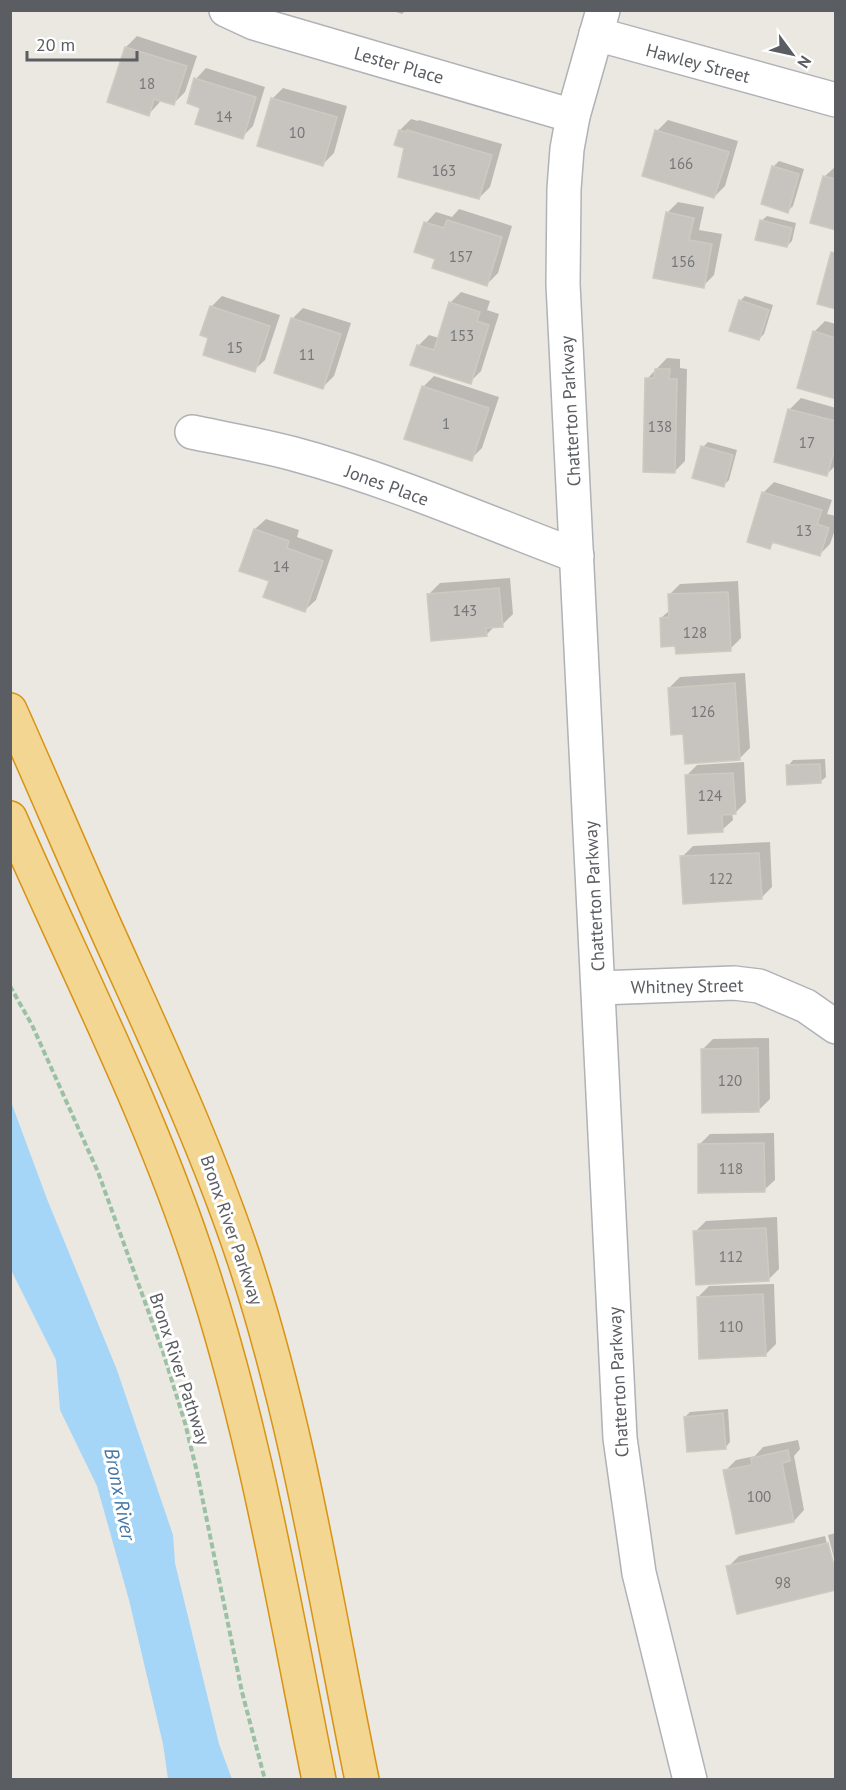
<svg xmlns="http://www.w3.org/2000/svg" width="846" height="1790" font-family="'PT Sans',sans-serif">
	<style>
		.water { fill: #a6d6f7 }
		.shadow { fill: #0003 }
		.building { fill: #c7c3be; stroke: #cfcac0; stroke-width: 1.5 }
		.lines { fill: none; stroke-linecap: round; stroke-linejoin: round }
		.street-casing { stroke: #afb2b6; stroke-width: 36 }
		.highway-casing { stroke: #d89314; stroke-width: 36 }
		.path { stroke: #9ac1a3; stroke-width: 4; stroke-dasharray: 6 3; stroke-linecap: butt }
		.street { stroke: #fff; stroke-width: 33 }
		.highway { stroke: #f2d691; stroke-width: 33 }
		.labels { text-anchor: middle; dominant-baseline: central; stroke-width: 6; stroke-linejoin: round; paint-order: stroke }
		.number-label { font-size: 15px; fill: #757678 }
		.street-label { font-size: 18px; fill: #5a5d61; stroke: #fff }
		.water-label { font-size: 20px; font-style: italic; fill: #4678a6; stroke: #fff }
	</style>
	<rect width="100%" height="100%" fill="#ebe8e1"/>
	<!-- water -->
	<polygon class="water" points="10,1099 47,1199 117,1370 173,1535 175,1563 219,1744 232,1779 168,1779 163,1744 129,1600 97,1486 60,1410 56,1360 11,1270"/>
	<!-- shadow -->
	<g class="shadow">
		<polygon points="390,10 406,10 402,14"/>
		<polygon points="137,36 197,56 185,92 174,103 161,99 159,103 149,114 126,47"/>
		<polygon points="206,68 265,87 253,126 242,137 202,107 196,79"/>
		<polygon points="283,88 347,106 334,153 323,164 272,99"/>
		<polygon points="411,119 418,121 419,120 502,144 490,187 479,198 406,147 400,130"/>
		<polygon points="668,120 738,141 725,186 714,197 657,131"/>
		<polygon points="779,161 804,169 793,206 788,211 773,167"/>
		<polygon points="836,166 836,228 824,177"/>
		<polygon points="678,202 704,207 699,230 722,234 714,275 703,286 667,213"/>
		<polygon points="459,209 512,226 498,273 487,284 437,258 426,223 436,212 452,217"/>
		<polygon points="767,216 796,223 792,241 787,246 761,221"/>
		<polygon points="461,292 490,301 487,310 499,314 481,371 470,382 418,346 429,335 439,338 450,303"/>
		<polygon points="222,296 280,315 265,360 254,370 210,337 211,307"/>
		<polygon points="745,296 773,305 764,334 759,339 740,301"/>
		<polygon points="303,308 351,323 334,376 323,387 292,319"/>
		<polygon points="825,321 836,324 836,397 814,332"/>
		<polygon points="667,358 680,359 680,368 687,369 685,461 674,472 647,379"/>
		<polygon points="434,376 499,397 482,448 471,459 423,387"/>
		<polygon points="801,398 836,408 836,465 827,474 776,461 790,409"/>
		<polygon points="708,442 737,450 729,480 724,485 703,447"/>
		<polygon points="774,482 832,500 827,514 836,516 836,527 830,544 819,555 775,541 770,547 763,493"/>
		<polygon points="266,519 299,530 297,537 333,550 316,600 305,610 271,581 255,529"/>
		<polygon points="510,578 513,614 502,625 495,626 486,635 429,594 440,583"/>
		<polygon points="738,581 741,638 730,649 677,645 661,618 670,610 669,595 680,584"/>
		<polygon points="745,673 750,748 739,759 684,732 669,688 680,677"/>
		<polygon points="825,759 826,777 820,782 788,766 793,760"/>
		<polygon points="744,762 746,802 735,813 732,813 733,820 722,830 686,776 697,765"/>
		<polygon points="770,842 772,887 761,898 682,857 693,846"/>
		<polygon points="769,1038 770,1099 759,1110 702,1050 713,1039"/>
		<polygon points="774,1133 775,1180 764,1190 699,1145 710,1134"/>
		<polygon points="777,1217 779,1269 768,1280 695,1232 706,1221"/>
		<polygon points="774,1284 776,1344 765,1355 698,1297 709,1286"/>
		<polygon points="728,1409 730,1442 725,1448 685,1417 690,1412"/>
		<polygon points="798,1440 800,1449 794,1456 804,1510 794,1521 725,1471 736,1460 755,1456 763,1447"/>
		<polygon points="836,1533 836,1566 828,1535"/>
		<polygon points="825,1536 836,1580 728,1567 739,1556"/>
	</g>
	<!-- building -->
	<g class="building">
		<polygon points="125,47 187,66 174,105 154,99 149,116 107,102"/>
		<polygon points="194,78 256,97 243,139 195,124 200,108 187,103"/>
		<polygon points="271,98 337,117 323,166 257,146"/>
		<polygon points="399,130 406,132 407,130 492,155 479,199 398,177 404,148 394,145"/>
		<polygon points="655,130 729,152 714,198 642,176"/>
		<polygon points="772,166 799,174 788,213 761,204"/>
		<polygon points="823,176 836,179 836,230 810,223"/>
		<polygon points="666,212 694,218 689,240 712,244 704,288 653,278"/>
		<polygon points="447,220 502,237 487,286 432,268 435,259 414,252 424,222 444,228"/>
		<polygon points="760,220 792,228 787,247 755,240"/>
		<polygon points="831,252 836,253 836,309 817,304"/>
		<polygon points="739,300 769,310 759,340 729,331"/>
		<polygon points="449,302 480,312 477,321 489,325 471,384 410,365 417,345 434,350"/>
		<polygon points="210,306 270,326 255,372 203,355 208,338 200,335"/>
		<polygon points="291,318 341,334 323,389 274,373"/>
		<polygon points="813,331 836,338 836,399 797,388"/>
		<polygon points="655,369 670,369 669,379 677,379 675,473 643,472 645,378 654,378"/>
		<polygon points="422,386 489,408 472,461 404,439"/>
		<polygon points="788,409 836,421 836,444 827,476 774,462"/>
		<polygon points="701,446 733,455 724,487 692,478"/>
		<polygon points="762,492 822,510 817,524 829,528 820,556 772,542 770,549 747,542"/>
		<polygon points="254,529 289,541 287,548 323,561 305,612 263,597 269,581 239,571"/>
		<polygon points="499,588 503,627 486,628 487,636 431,641 427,594"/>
		<polygon points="728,592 731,651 676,654 675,646 661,647 660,618 669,617 668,594"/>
		<polygon points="735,683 740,760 685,764 683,734 671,735 668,688"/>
		<polygon points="820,764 821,783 787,785 786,765"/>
		<polygon points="733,773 736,814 722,815 723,832 688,834 685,775"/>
		<polygon points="759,853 762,899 683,904 680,856"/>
		<polygon points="758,1048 759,1112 702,1113 701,1049"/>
		<polygon points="764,1143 765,1192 698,1193 698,1144"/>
		<polygon points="766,1228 769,1281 696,1285 693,1231"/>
		<polygon points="763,1294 766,1356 699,1359 697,1297"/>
		<polygon points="723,1413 726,1449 687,1452 684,1417"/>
		<polygon points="788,1450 790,1461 782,1463 794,1522 736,1534 723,1470 752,1465 751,1458"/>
		<polygon points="828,1543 836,1573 836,1590 737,1614 726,1566"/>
	</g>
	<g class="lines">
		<defs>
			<g id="street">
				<polyline points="226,10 254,23 573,116"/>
				<polyline points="603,10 573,116 567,149 564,189 563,284 620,1438 639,1573 690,1780"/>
				<polyline points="596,34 836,100"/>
				<path d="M192 432C226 439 260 445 294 454 391 480 484 521 577 556"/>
				<polyline points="599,988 734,983 759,986 806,1006 836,1027"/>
			</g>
			<g id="highway">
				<path d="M10 710C45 788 78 867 113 944 160 1048 208 1151 244 1259 300 1429 326 1605 362 1780"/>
				<path d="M10 818C72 960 143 1098 193 1244 253 1418 283 1600 319 1780"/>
			</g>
		</defs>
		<!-- street casing -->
		<use href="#street" class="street-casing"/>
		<!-- highway casing -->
		<use href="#highway" class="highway-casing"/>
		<!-- path -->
		<polyline class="path" points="10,986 32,1025 98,1172 163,1352 185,1423 197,1472 242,1692 265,1780"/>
		<!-- street -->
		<use href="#street" class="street"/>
		<!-- highway -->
		<use href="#highway" class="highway"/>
	</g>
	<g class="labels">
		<!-- number labels -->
		<g class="number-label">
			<text x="147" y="83">18</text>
			<text x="224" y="116">14</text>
			<text x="297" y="132">10</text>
			<text x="681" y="163">166</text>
			<text x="444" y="170">163</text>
			<text x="461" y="256">157</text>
			<text x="683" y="261">156</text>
			<text x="462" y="335">153</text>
			<text x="235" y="347">15</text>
			<text x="307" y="354">11</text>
			<text x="446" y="423">1</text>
			<text x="660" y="426">138</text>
			<text x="807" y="442">17</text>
			<text x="804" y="530">13</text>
			<text x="281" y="566">14</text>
			<text x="465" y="610">143</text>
			<text x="695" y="632">128</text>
			<text x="703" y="711">126</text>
			<text x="710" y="795">124</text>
			<text x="721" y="878">122</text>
			<text x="730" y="1080">120</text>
			<text x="731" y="1168">118</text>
			<text x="731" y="1256">112</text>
			<text x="731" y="1326">110</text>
			<text x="759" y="1496">100</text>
			<text x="783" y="1582">98</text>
		</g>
		<!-- street labels -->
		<g class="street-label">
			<text transform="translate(698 63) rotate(15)">Hawley Street</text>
			<text transform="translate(399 65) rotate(16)">Lester Place</text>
			<text transform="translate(570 411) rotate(-93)">Chatterton Parkway</text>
			<text transform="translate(387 485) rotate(20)">Jones Place</text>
			<text transform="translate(594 896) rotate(-93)">Chatterton Parkway</text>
			<text transform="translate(687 986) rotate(-1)">Whitney Street</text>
			<text transform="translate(232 1230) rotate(71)">Bronx River Parkway</text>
			<text transform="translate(180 1369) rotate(72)">Bronx River Pathway</text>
			<text transform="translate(618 1382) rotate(-93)">Chatterton Parkway</text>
		</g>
		<!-- water labels -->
		<g class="water-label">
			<text transform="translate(120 1494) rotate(79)">Bronx River</text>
		</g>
	</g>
	<!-- border -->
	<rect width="846" height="1790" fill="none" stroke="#5a5d61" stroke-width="24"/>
	<!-- north arrow -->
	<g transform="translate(792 54) rotate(123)" stroke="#ffffff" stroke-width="4.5" paint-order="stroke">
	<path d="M0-4.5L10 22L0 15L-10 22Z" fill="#5a5d61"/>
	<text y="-9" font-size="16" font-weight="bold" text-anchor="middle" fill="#5a5d61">N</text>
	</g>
	<!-- scale -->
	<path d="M27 51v9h110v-9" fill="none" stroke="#5a5d61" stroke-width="3"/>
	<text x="36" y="51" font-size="18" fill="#5a5d61" stroke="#ffffff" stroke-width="4.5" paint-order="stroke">20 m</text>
</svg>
